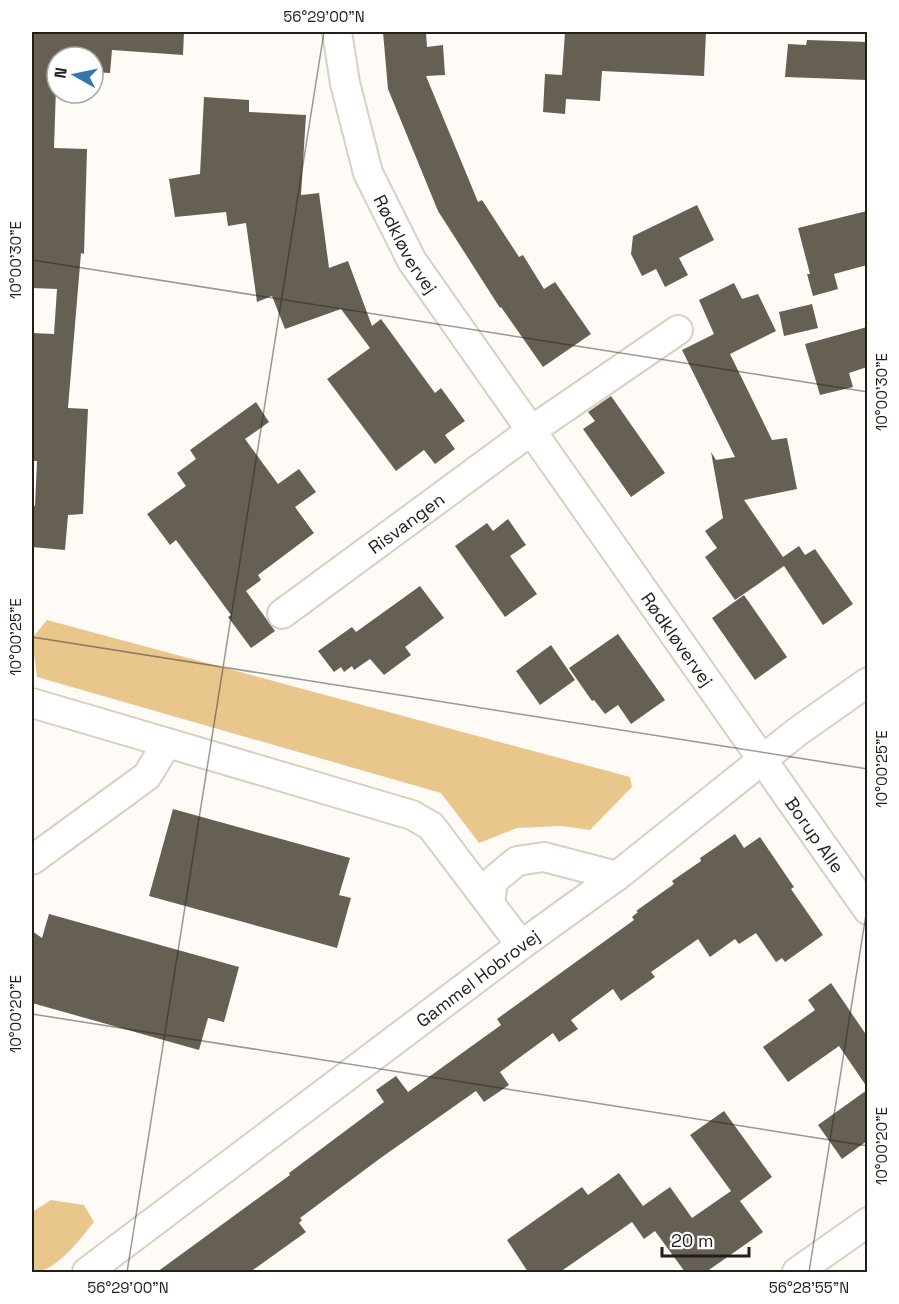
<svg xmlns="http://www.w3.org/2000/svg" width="899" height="1304" font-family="'Space Grotesk',sans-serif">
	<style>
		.green { fill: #e9c78c }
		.building { fill: #665f54 }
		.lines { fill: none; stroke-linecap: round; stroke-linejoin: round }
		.minor-casing { stroke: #d7d0c3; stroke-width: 32 }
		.minor { stroke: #fff; stroke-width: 28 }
		.ticks { fill: none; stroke: #221f1a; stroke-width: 1.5; stroke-opacity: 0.45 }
		.labels { text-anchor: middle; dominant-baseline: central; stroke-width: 6; stroke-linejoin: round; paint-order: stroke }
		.street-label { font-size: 18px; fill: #221f1a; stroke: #fff }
		.neatline { fill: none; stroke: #221f1a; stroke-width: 2 }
		.ticks-label { font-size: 15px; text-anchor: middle; fill: #221f1a }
	</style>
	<rect width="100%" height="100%" fill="#fefbf6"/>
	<!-- green -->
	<g class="green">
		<polygon points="47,620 630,777 632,787 590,830 562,826 517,828 479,843 441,793 37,677 32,638"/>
		<path d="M51 1200 84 1205 94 1222C80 1239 56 1273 32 1272V1212Z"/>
	</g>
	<!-- building -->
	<g class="building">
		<polygon points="32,32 184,32 183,55 112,50 110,73 93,72 93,57 57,57 54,148 87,149 84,254 81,253 68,408 88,409 83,514 68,515 65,550 32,547 32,506 35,506 37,461 32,461 32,333 54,334 57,289 32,288"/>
		<polygon points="383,32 426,32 427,47 443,45 445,75 426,76 478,202 482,200 519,257 523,255 544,289 555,282 591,334 543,367 501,307 500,308 438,211 388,89"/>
		<polygon points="565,32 706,32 704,76 602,71 600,101 566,99 565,114 543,112 545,74 562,75"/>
		<polygon points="807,40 867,42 867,80 785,77 788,44 806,45"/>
		<polygon points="204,97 249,100 249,112 306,115 301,195 319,193 329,268 348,261 372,326 381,319 435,393 441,388 465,421 445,435 455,449 435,464 424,450 396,471 327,379 370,348 341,309 285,329 272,296 257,302 246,223 228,226 226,212 175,217 169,179 200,174"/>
		<polygon points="697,205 714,240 679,258 688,275 665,287 656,269 642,276 631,254 633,236"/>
		<polygon points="867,211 867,265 834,274 838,289 813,296 807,274 810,274 798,228"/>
		<polygon points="734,283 742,299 758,294 776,331 730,354 772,440 787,438 797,489 744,500 783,557 799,546 805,555 815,549 853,604 823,625 784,566 735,600 705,557 717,548 705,531 723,518 711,452 716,460 735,457 682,350 714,334 699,300"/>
		<polygon points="812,304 818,328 784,336 779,312"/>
		<polygon points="867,327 867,367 849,373 853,387 820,395 805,344"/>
		<polygon points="611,396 665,473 631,497 583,429 595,421 588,412"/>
		<polygon points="256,402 269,422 245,439 278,484 299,469 316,492 295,507 314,533 258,575 261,580 246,591 275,631 251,648 228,617 231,615 176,540 170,545 147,514 186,486 177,473 196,459 190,450"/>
		<polygon points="508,519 526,545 510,556 537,594 505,617 455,546 487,523 493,531"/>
		<polygon points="420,586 444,618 405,647 411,655 384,675 370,659 354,670 352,666 344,672 341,667 334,672 318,651 352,627 356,632"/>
		<polygon points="744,595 787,657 755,680 712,618"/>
		<polygon points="618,634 665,700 631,724 618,705 605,714 594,700 592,701 569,668"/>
		<polygon points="551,645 575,680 540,705 516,671"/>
		<polygon points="173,809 350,858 339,895 351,898 337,948 149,896"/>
		<polygon points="735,834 744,848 760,837 794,887 791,889 823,935 785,962 782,958 776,962 756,933 739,944 735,939 710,957 698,939 651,972 655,977 621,1001 613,989 571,1020 578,1029 559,1042 553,1033 500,1072 509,1085 484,1102 476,1091 382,1157 300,1218 302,1220 299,1223 306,1232 250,1272 157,1272 290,1175 289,1173 384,1102 376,1090 396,1076 408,1092 501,1025 497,1019 634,920 632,917 638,912 636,911 674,884 672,881 701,861 700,858"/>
		<polygon points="49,914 239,967 224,1022 208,1018 199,1050 32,1003 32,931 42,938"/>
		<polygon points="831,983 867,1036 867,1087 839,1046 788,1082 763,1047 815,1010 808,1000"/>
		<polygon points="867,1090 867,1141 842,1159 818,1125"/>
		<polygon points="724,1111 772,1177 740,1201 763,1232 706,1272 685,1272 655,1231 644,1239 632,1222 560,1272 528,1272 507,1240 582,1187 588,1195 619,1173 643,1206 670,1187 692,1218 731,1191 690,1135"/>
	</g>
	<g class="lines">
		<defs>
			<g id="minor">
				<path id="s1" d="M337 32 345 83 368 173 412 261 868 910"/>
				<path id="s2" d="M282 614 532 430 678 330"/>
				<polyline points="32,703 412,815 431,826 521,945"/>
				<polyline points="32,860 147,776 167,743"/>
				<polyline points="490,903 493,881 517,861 544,857 617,876"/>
				<path id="s3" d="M87 1272 521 945 617 876 797 732 868 682"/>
				<polyline points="797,1272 868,1222"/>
			</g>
		</defs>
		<!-- minor casing -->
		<use href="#minor" class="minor-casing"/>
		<!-- minor -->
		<use href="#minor" class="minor"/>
	</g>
	<!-- ticks -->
	<path class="ticks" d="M32 260 868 392M32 637 868 769M32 1014 868 1146M127 1272 324 32M809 1272 868 902"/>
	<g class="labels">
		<!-- street labels -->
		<g class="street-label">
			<text stroke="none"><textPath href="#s1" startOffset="225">Rødkløvervej</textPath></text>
			<text stroke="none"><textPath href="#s2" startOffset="154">Risvangen</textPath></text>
			<text stroke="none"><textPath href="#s1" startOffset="705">Rødkløvervej</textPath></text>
			<text stroke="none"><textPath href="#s1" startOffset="944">Borup Alle</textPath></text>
			<text stroke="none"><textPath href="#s3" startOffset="489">Gammel Hobrovej</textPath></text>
		</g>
	</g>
	<!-- border -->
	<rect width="899" height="1304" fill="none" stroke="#ffffff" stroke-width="66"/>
	<!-- north arrow -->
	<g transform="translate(75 75) rotate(279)"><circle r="28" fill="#ffffff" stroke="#a7a5a3" stroke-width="1.5"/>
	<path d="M0-4.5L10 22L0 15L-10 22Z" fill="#3378ad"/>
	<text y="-9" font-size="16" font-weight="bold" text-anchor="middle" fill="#221f1a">N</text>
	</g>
	<!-- scale -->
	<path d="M662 1247v9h87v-9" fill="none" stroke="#221f1a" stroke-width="3"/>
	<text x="671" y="1247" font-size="18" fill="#221f1a" stroke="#ffffff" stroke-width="4.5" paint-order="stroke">20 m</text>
	<rect x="33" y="33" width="833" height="1238" class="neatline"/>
	<g class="ticks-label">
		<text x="324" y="22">56°29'00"N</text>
		<text transform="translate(16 260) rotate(-90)" y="5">10°00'30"E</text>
		<text transform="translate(882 392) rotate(-90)" y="5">10°00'30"E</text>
		<text transform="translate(16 637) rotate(-90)" y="5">10°00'25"E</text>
		<text transform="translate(882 769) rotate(-90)" y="5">10°00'25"E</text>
		<text transform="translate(16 1014) rotate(-90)" y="5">10°00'20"E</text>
		<text transform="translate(882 1146) rotate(-90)" y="5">10°00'20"E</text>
		<text x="128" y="1293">56°29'00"N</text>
		<text x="809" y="1293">56°28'55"N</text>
	</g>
</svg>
